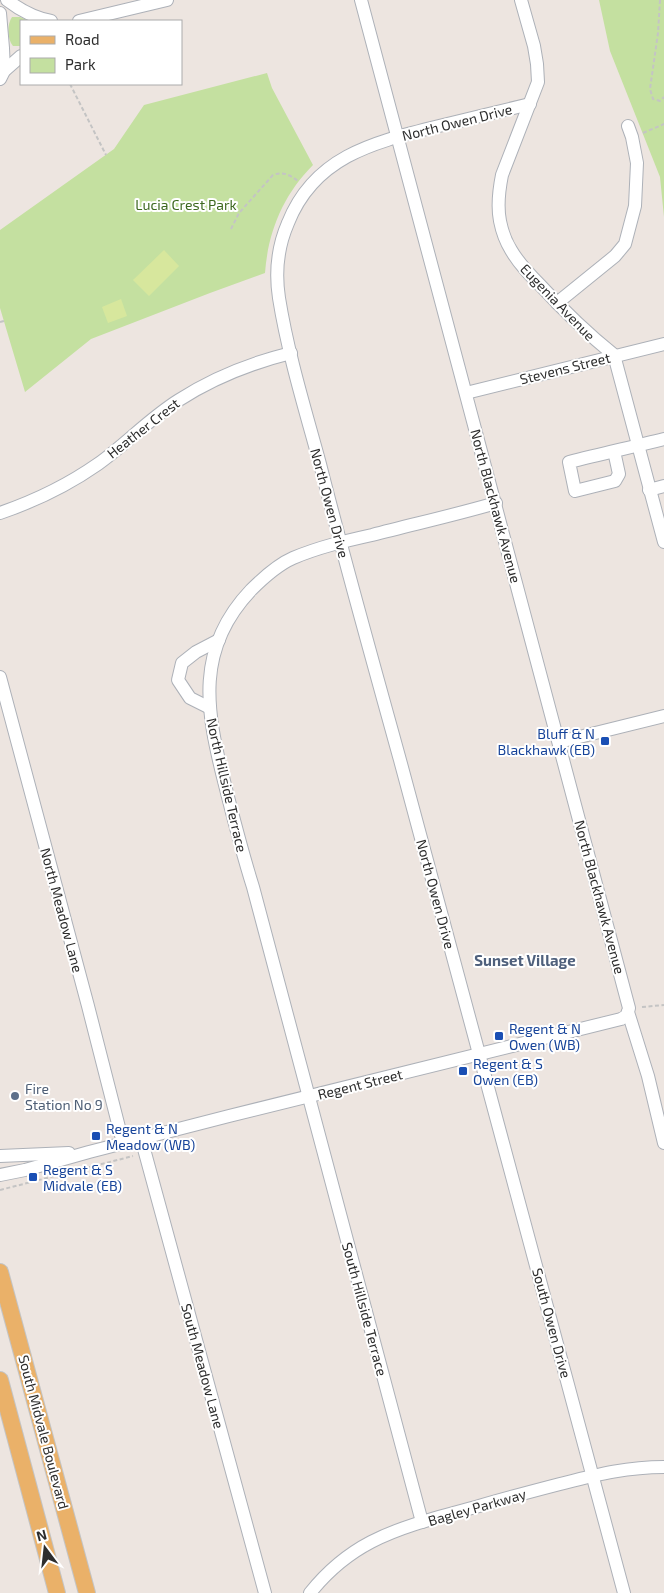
<svg xmlns="http://www.w3.org/2000/svg" width="664" height="1593" font-family="'Exo 2',sans-serif">
	<style>
		.green { fill: #c4e0a0 }
		.pitch { fill: #d7e79d }
		.lines { fill: none; stroke-linecap: round; stroke-linejoin: round }
		.minor-casing { stroke: #adb1b8; stroke-width: 14 }
		.major-casing { stroke: #c4c4c4; stroke-width: 18 }
		.path { stroke: #c4c4c4; stroke-width: 2; stroke-dasharray: 4 2.5; stroke-linecap: butt }
		.minor { stroke: #fff; stroke-width: 12 }
		.major { stroke: #eab169; stroke-width: 16 }
		.transit-dot { fill: #1a4fb4; stroke: #fff; stroke-width: 2 }
		.service-dot { fill: #5c6f8a; stroke: #fff; stroke-width: 2 }
		.labels { text-anchor: middle; dominant-baseline: central; stroke-width: 4; stroke-linejoin: round; paint-order: stroke }
		.street-label { font-size: 14px; fill: #2d2d2d; stroke: #fff }
		.park-label { font-size: 14px; fill: #3d681f; stroke: #fff }
		.transit-label { font-size: 14px; fill: #164399; stroke: #fff; text-anchor: start }
		.service-label { font-size: 14px; fill: #4e5e75; stroke: #fff; text-anchor: start }
		.neighbourhood-label { font-size: 15px; font-weight: bold; fill: #4f607c; stroke: #fff }
	</style>
	<rect width="100%" height="100%" fill="#ede5e0"/>
	<!-- green -->
	<g class="green">
		<polygon points="599,0 664,0 664,217 660,177 610,51"/>
		<path d="M12 17H20L29 21H21V46H13C7 39 7 24 12 17Z"/>
		<path d="M267 73 272 88 313 165C283 195 268 232 265 273L210 293 91 339 25 392 0 308V230L114 149 144 105Z"/>
	</g>
	<!-- pitch -->
	<g class="pitch">
		<polygon points="164,250 179,266 149,296 133,280"/>
		<polygon points="121,299 127,316 108,323 102,307"/>
	</g>
	<g class="lines">
		<defs>
			<g id="minor">
				<path d="M7 0C20 10 35 18 51 21"/>
				<path d="M361 0C452 336 541 672 629 1008L628 1012 648 1076 664 1143"/>
				<path d="M521 0 534 46 537 64 538 82 502 175C499 190 497 206 500 221 502 231 506 242 511 250 519 264 530 275 541 286 564 311 588 334 614 355L664 542"/>
				<polyline points="0,13 3,48 4,71"/>
				<polyline points="79,21 167,0"/>
				<polyline points="0,79 4,71 21,56"/>
				<path d="M530 104C500 111 469 119 439 126 376 142 315 155 288 223 278 246 275 272 279 298 288 354 305 409 320 464 345 563 373 662 400 760 475 1038 549 1315 624 1593"/>
				<polyline points="557,303 615,256 625,244 635,206 637,163 632,137 628,126"/>
				<polyline points="466,393 664,344"/>
				<path d="M614 451 619 474 615 481 575 491 569 462C600 454 632 447 664 439"/>
				<polyline points="649,490 664,486"/>
				<path d="M0 513C35 501 68 485 98 464 126 444 150 418 179 400 213 378 251 363 291 353"/>
				<polyline points="0,677 88,1006 123,1143"/>
				<polyline points="210,708 190,698 178,680 182,663 196,652 219,640"/>
				<polyline points="559,742 664,716"/>
				<polyline points="141,1138 265,1593"/>
				<polyline points="0,1156 69,1153"/>
				<polyline points="0,1175 25,1170 89,1152 229,1116 621,1019 626,1016 628,1012"/>
				<path d="M422 1522 253 887C242 852 233 817 224 781 206 710 195 649 251 590 263 578 277 565 293 558 319 547 345 541 372 535 414 524 455 515 496 503"/>
				<path d="M310 1593C326 1573 348 1554 371 1542 404 1525 443 1516 479 1506 506 1498 533 1491 560 1484 596 1475 626 1467 664 1467"/>
			</g>
			<g id="major">
				<polyline points="0,1272 87,1593"/>
				<polyline points="0,1380 57,1593"/>
			</g>
		</defs>
		<!-- minor casing -->
		<use href="#minor" class="minor-casing"/>
		<!-- major casing -->
		<use href="#major" class="major-casing"/>
		<!-- path -->
		<g class="path">
			<polyline points="660,0 658,33 650,89 653,99 660,101 664,97"/>
			<polyline points="70,84 106,155"/>
			<polyline points="643,133 664,124"/>
			<path d="M231 229 239 213 273 175C283 171 290 175 298 181"/>
			<polyline points="0,322 4,321"/>
			<polyline points="642,1007 664,1005"/>
			<polyline points="0,1190 133,1156"/>
		</g>
		<!-- minor -->
		<use href="#minor" class="minor"/>
		<!-- major -->
		<use href="#major" class="major"/>
	</g>
	<!-- markers -->
	<g class="transit-dot">
		<rect x="600" y="736" width="10" height="10" rx="2.5"/>
		<rect x="494" y="1031" width="10" height="10" rx="2.5"/>
		<rect x="458" y="1066" width="10" height="10" rx="2.5"/>
		<rect x="91" y="1131" width="10" height="10" rx="2.5"/>
		<rect x="28" y="1172" width="10" height="10" rx="2.5"/>
	</g>
	<circle class="service-dot" cx="15" cy="1096" r="5"/>
	<g class="labels">
		<!-- street labels -->
		<g class="street-label">
			<text transform="translate(457 122) rotate(-14)">North Owen Drive</text>
			<text transform="translate(558 302) rotate(46)">Eugenia Avenue</text>
			<text transform="translate(565 368) rotate(-14)">Stevens Street</text>
			<text transform="translate(143 428) rotate(-38)">Heather Crest</text>
			<text transform="translate(330 503) rotate(75)">North Owen Drive</text>
			<text transform="translate(496 506) rotate(75)">North Blackhawk Avenue</text>
			<text transform="translate(227 785) rotate(77)">North Hillside Terrace</text>
			<text transform="translate(436 894) rotate(75)">North Owen Drive</text>
			<text transform="translate(600 897) rotate(75)">North Blackhawk Avenue</text>
			<text transform="translate(62 910) rotate(75)">North Meadow Lane</text>
			<text transform="translate(360 1084) rotate(-14)">Regent Street</text>
			<text transform="translate(365 1309) rotate(75)">South Hillside Terrace</text>
			<text transform="translate(552 1323) rotate(75)">South Owen Drive</text>
			<text transform="translate(203 1366) rotate(75)">South Meadow Lane</text>
			<text transform="translate(44 1432) rotate(75)">South Midvale Boulevard</text>
			<text transform="translate(477 1507) rotate(-16)">Bagley Parkway</text>
		</g>
		<!-- park labels -->
		<g class="park-label">
			<text x="186" y="204">Lucia Crest Park</text>
		</g>
		<!-- transit labels -->
		<g class="transit-label">
			<text x="595" y="733" text-anchor="end">Bluff &amp; N<tspan x="595" dy="16">Blackhawk (EB)</tspan></text>
			<text x="509" y="1028">Regent &amp; N<tspan x="509" dy="16">Owen (WB)</tspan></text>
			<text x="473" y="1063">Regent &amp; S<tspan x="473" dy="16">Owen (EB)</tspan></text>
			<text x="106" y="1128">Regent &amp; N<tspan x="106" dy="16">Meadow (WB)</tspan></text>
			<text x="43" y="1169">Regent &amp; S<tspan x="43" dy="16">Midvale (EB)</tspan></text>
		</g>
		<!-- service labels -->
		<g class="service-label">
			<text x="25" y="1088">Fire<tspan x="25" dy="16">Station No 9</tspan></text>
		</g>
		<!-- neighbourhood labels -->
		<g class="neighbourhood-label">
			<text x="525" y="960">Sunset Village</text>
		</g>
	</g>
	<!-- legend -->
	<rect x="20" y="20" width="162" height="65" fill="#ffffff" stroke="#ababab"/>
	<rect x="30" y="36" width="25" height="8" fill="#eab169" stroke="#ababab"/>
	<text x="65" y="45" font-size="15" fill="#2d2d2d">Road</text>
	<rect x="30" y="58" width="25" height="15" fill="#c4e0a0" stroke="#ababab"/>
	<text x="65" y="70" font-size="15" fill="#2d2d2d">Park</text>
	<!-- north arrow -->
	<g transform="translate(45 1548) rotate(345)" stroke="#ffffff" stroke-width="4" paint-order="stroke">
	<path d="M0-4L9 19L0 12L-9 19Z" fill="#2d2d2d"/>
	<text y="-8" font-size="14" font-weight="bold" text-anchor="middle" fill="#2d2d2d">N</text>
	</g>
</svg>
